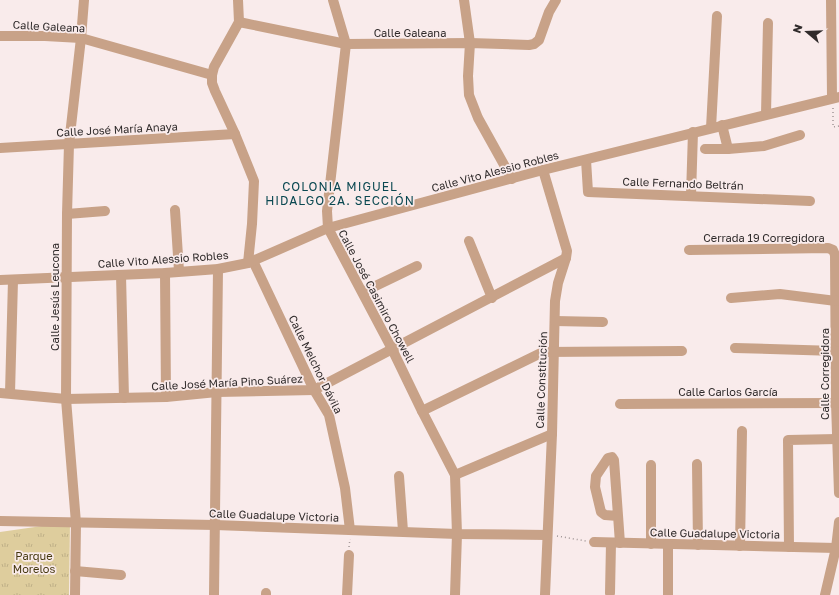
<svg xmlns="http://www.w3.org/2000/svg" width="839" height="595" font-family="'Golos Text',sans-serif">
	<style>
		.park { fill: url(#park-tufts) }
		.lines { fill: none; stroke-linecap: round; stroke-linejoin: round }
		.path { stroke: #a09696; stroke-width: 1.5; stroke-dasharray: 1 3; stroke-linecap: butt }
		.minor { stroke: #c8a288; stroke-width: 10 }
		.labels { text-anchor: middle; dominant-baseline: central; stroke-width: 3.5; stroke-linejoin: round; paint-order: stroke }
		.street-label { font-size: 11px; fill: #302b2b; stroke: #f9ebeb }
		.park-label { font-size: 11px; fill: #45380f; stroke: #f9ebeb }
		.neighbourhood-label { font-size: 12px; letter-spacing: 1px; fill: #0a4851; stroke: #f9ebeb }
	</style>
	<defs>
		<pattern id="park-tufts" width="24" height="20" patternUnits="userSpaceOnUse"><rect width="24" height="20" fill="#decd9d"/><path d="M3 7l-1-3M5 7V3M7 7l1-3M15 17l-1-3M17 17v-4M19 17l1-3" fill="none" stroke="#bfb087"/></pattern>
	</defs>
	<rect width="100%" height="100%" fill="#f9ebeb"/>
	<!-- park -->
	<polygon class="park" points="70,522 69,595 0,595 0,532"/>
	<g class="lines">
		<!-- path -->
		<g class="path">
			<polyline points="833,108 833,127 839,126"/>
			<polyline points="557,536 586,541"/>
			<polyline points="349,547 350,539"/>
		</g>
		<!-- minor -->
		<g class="minor">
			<polyline points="238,0 239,22 214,67 212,75 212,83 215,91 235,134 254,181 252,224 248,263"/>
			<polyline points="333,0 346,44 327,211 328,228 392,349 422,411 455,475 457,534 455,595"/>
			<polyline points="464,0 470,43 468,76 469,95 478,118 512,179"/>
			<polyline points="831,0 832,97"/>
			<polyline points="239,22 346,44 470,43 529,45 534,44 539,40 549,12 556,0"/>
			<polyline points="0,36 45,36 81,38 212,75"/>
			<polyline points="766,114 768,23"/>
			<polyline points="722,125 728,149"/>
			<polyline points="711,128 717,16"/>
			<polyline points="0,148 235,134"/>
			<polyline points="705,149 728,149 764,146 800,135"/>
			<polyline points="586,160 588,192 810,201"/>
			<polyline points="543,170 567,251 566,258 558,283 555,301 552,434 545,595"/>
			<polyline points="691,195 693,132"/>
			<polyline points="175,210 179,271"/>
			<polyline points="67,214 105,211"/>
			<polyline points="469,241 492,298"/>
			<polyline points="689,250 828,248 833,250 835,255 836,403 839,493"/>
			<polyline points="253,261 314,390 329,415 345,488 350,530"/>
			<polyline points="165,273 166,397"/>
			<polyline points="121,275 124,398"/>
			<polyline points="0,280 165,273 218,269 248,263 328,228 543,170 839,97"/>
			<polyline points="363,292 417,266"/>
			<polyline points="731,298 780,294 836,301"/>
			<polyline points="555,321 603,322"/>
			<polyline points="735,348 836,351"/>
			<polyline points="0,393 66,399 166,397 217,392 314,390 566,258"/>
			<polyline points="10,393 13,280"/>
			<polyline points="620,404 836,403"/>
			<polyline points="422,411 543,352 682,351"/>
			<polyline points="697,464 698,545"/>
			<polyline points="651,465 651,544"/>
			<polyline points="455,475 552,434"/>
			<polyline points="399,476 403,531"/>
			<polyline points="618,516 605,515 601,512 595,487 596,476 608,458 612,457 614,460 620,543"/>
			<polyline points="0,521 215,525 457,534 547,535"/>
			<polyline points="594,542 836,548"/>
			<polyline points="668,544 668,595"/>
			<polyline points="740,546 742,431"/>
			<polyline points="789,547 788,440 837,439"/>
			<polyline points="75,571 121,575"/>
			<polyline points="610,593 611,543"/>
			<polyline points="75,595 76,523 66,399 67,214 69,144 81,38 84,0"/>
			<polyline points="214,595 218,269"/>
			<polyline points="266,595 266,593"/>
			<polyline points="347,595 349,555"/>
			<polyline points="825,595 836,548 839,522"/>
		</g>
	</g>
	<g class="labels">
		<!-- street labels -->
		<g class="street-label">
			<text transform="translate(49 26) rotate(3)">Calle Galeana</text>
			<text x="410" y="32">Calle Galeana</text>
			<text transform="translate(117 129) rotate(-3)">Calle José María Anaya</text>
			<text transform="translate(495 171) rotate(-15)">Calle Vito Alessio Robles</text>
			<text transform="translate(683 183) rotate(2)">Calle Fernando Beltrán</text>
			<text x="764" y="237">Cerrada 19 Corregidora</text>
			<text transform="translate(163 259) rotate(-4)">Calle Vito Alessio Robles</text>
			<text transform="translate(377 296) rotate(62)">Calle José Casimiro Chowell</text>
			<text transform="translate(54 297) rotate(-90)">Calle Jesús Leucona</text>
			<text transform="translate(316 364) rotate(64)">Calle Melchor Dávila</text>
			<text transform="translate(824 374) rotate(-90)">Calle Corregidora</text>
			<text transform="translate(541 380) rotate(-88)">Calle Constitución</text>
			<text transform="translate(227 382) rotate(-3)">Calle José María Pino Suárez</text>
			<text x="728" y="391">Calle Carlos García</text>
			<text transform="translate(274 515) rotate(2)">Calle Guadalupe Victoria</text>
			<text transform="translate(715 533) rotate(1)">Calle Guadalupe Victoria</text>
		</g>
		<!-- park labels -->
		<g class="park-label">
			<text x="34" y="555">Parque<tspan x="34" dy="13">Morelos</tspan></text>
		</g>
		<!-- neighbourhood labels -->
		<g class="neighbourhood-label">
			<text x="340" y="186">COLONIA MIGUEL<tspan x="340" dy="14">HIDALGO 2A. SECCIÓN</tspan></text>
		</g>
	</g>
	<!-- north arrow -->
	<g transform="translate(807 32) rotate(289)" stroke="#f9ebeb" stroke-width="3" paint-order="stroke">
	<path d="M0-3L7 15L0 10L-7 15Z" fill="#302b2b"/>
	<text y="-6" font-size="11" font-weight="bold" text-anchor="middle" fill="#302b2b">N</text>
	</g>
</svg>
